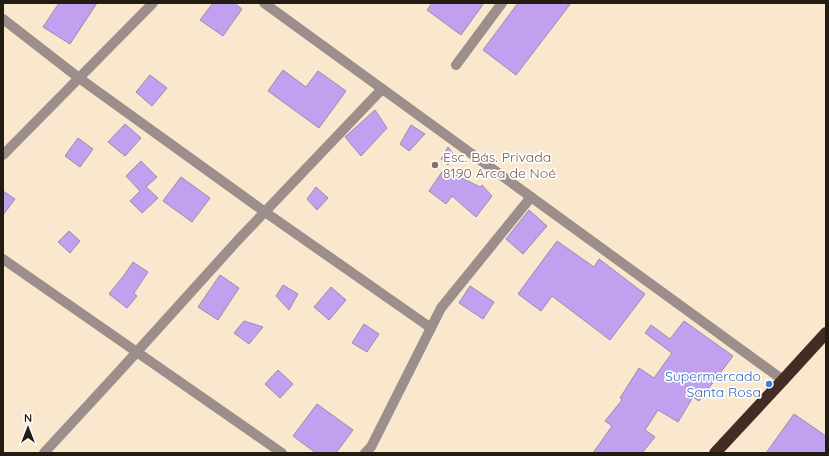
<svg xmlns="http://www.w3.org/2000/svg" width="829" height="456" font-family="Quicksand,sans-serif">
	<style>
		.building { fill: #c1a0f0; stroke: #988ea9 }
		.lines { fill: none; stroke-linecap: round; stroke-linejoin: round }
		.minor { stroke: #9c8e8a; stroke-width: 10 }
		.highway { stroke: #442b23; stroke-width: 12 }
		.education-dot { fill: #8d6e63; stroke: #fff; stroke-width: 1.5 }
		.shop-dot { fill: #3f7fe0; stroke: #fff; stroke-width: 1.5 }
		.labels { text-anchor: middle; dominant-baseline: central; stroke-width: 3.5; stroke-linejoin: round; paint-order: stroke }
		.education-label { font-size: 14px; fill: #785e54; stroke: #fff; text-anchor: start }
		.shop-label { font-size: 14px; fill: #366cbe; stroke: #fff; text-anchor: end }
	</style>
	<rect width="100%" height="100%" fill="#f9e8cd"/>
	<!-- building -->
	<g class="building">
		<polygon points="59,3 97,3 70,44 43,27"/>
		<polygon points="213,3 234,3 242,9 223,36 200,20"/>
		<polygon points="432,3 484,3 461,35 427,10"/>
		<polygon points="518,3 571,3 516,75 483,50"/>
		<polygon points="283,70 306,87 318,71 346,91 319,128 268,91"/>
		<polygon points="150,75 167,88 152,106 136,92"/>
		<polygon points="375,110 387,128 361,156 345,137"/>
		<polygon points="125,124 141,138 125,156 108,142"/>
		<polygon points="411,125 425,134 409,151 400,144"/>
		<polygon points="78,138 93,149 80,167 65,156"/>
		<polygon points="448,147 455,156 448,165 441,159"/>
		<polygon points="141,161 157,177 146,187 158,198 142,213 130,201 140,191 126,176"/>
		<polygon points="444,169 480,187 482,185 492,196 476,217 452,196 446,204 429,191"/>
		<polygon points="181,177 210,198 192,222 163,201"/>
		<polygon points="316,187 328,198 317,210 307,199"/>
		<polygon points="3,191 15,199 3,215"/>
		<polygon points="529,210 547,226 523,254 506,239"/>
		<polygon points="69,231 80,241 70,253 58,242"/>
		<polygon points="557,241 594,267 599,259 645,294 610,340 552,296 541,311 518,294"/>
		<polygon points="133,262 148,272 134,293 137,296 127,308 109,294 125,274"/>
		<polygon points="220,275 239,288 218,320 198,307"/>
		<polygon points="283,285 298,294 289,310 276,296"/>
		<polygon points="470,286 494,302 483,319 459,303"/>
		<polygon points="331,287 346,300 329,320 314,307"/>
		<polygon points="244,321 263,327 249,344 234,333"/>
		<polygon points="684,321 733,356 699,401 693,397 678,422 658,410 645,430 655,437 642,453 593,453 612,426 605,421 622,400 620,398 639,368 654,378 672,353 645,333 651,325 670,339"/>
		<polygon points="364,324 379,334 367,352 352,343"/>
		<polygon points="278,370 293,384 280,398 265,384"/>
		<polygon points="317,404 353,430 336,453 316,453 293,436"/>
		<polygon points="794,414 826,436 826,453 766,453"/>
	</g>
	<g class="lines">
		<!-- minor -->
		<g class="minor">
			<polyline points="264,3 783,380"/>
			<polyline points="3,19 79,78 265,212 431,328"/>
			<polyline points="456,65 502,3"/>
			<polyline points="3,155 153,3"/>
			<polyline points="3,259 282,453"/>
			<polyline points="44,453 115,376 238,240 382,89"/>
			<polyline points="365,453 371,447 441,308 531,197"/>
		</g>
		<!-- highway -->
		<polyline class="highway" points="715,453 783,380 826,333"/>
	</g>
	<!-- markers -->
	<circle class="education-dot" cx="435" cy="165" r="4"/>
	<circle class="shop-dot" cx="769" cy="384" r="4"/>
	<g class="labels">
		<!-- education labels -->
		<g class="education-label">
			<text x="443" y="157">Esc. Bás. Privada<tspan x="443" dy="16">8190 Arca de Noé</tspan></text>
		</g>
		<!-- shop labels -->
		<g class="shop-label">
			<text x="761" y="376">Supermercado<tspan x="761" dy="16">Santa Rosa</tspan></text>
		</g>
	</g>
	<!-- border -->
	<rect width="829" height="456" fill="none" stroke="#221c12" stroke-width="8"/>
	<!-- north arrow -->
	<g transform="translate(28 428)" stroke="#ffffff" stroke-width="3" paint-order="stroke">
	<path d="M0-3L7 15L0 10L-7 15Z" fill="#221c12"/>
	<text y="-6" font-size="11" font-weight="bold" text-anchor="middle" fill="#221c12">N</text>
	</g>
</svg>
